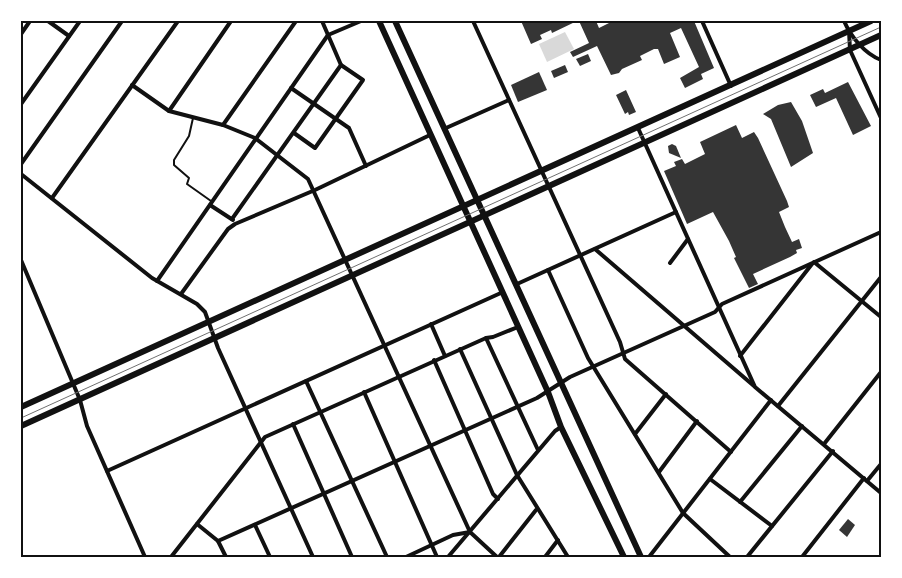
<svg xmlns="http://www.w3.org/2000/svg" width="902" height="578" font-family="'DejaVu Sans',sans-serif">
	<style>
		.water { fill: #d9d9d9 }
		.building { fill: #353535 }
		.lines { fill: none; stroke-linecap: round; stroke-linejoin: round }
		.service { stroke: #111; stroke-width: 2 }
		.minor { stroke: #111; stroke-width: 4 }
		.primary { stroke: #111; stroke-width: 6 }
		.trunk { stroke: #111; stroke-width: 6 }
		.tram { stroke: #707070; stroke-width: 1 }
		.neatline { fill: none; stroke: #111; stroke-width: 2 }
	</style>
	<rect width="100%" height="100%" fill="#fff"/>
	<!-- water -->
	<polygon class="water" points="565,32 574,49 547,62 539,44"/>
	<!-- building -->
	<g class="building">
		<polygon points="521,21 577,21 552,33 551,30 540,35 542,39 531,44"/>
		<polygon points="579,21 596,21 599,28 613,21 694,21 714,68 701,74 703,79 685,88 680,78 699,67 681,28 670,33 680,57 664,64 658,49 654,49 640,56 642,60 622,69 619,73 611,75 597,46 573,57 570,52 589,43"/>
		<polygon points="588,54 591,61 580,66 576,59"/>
		<polygon points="565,65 568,72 554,78 551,71"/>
		<polygon points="539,72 547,90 518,102 511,85"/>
		<polygon points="848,82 871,126 853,135 836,98 816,107 810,95 823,89 825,93"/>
		<polygon points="626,90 636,112 629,115 628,112 625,114 616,95"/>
		<polygon points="791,102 802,121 813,153 791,167 771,119 763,114 778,105"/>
		<polygon points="736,125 742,138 754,132 758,138 787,201 789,207 779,212 785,227 792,242 799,239 802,248 796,250 797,253 790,257 753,274 758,284 749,288 734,258 736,257 729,241 713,212 687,224 664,171 676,166 674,162 682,159 685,164 705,154 700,142"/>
		<polygon points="672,144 676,146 681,158 669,153 668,146"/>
		<polygon points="848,519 855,525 847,537 839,530"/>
	</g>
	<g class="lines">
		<!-- service -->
		<polyline class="service" points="193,118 189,136 174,160 174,165 189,178 187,184 211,201"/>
		<!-- minor -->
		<g class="minor">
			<polyline points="48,21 69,36"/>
			<polyline points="473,21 620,342 625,359 731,452"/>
			<polyline points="702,21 731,86"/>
			<path d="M844 21C851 37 865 54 881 60"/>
			<polyline points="849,31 850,50 881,118"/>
			<polyline points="21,34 30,21"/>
			<polyline points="132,85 169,111 223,125 255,138 308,179 470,532 497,557"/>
			<polyline points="291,88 349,128 366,166"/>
			<polyline points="21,104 80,21"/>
			<polyline points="169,111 231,21"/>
			<polyline points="223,125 296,21"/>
			<polyline points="446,128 509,100"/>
			<polyline points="638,128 755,387 881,493"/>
			<polyline points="294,133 315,148 363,80 341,65 322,21"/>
			<polyline points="21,164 122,21"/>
			<polyline points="21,174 152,278 197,304 205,312 218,348 313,557"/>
			<polyline points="52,198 178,21"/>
			<polyline points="210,205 233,220"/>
			<polyline points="232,219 341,65"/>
			<polyline points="595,249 754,386"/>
			<polyline points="21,260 80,400 87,426 145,557"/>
			<polyline points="814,262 881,317"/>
			<polyline points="670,263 688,239"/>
			<polyline points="548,270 588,358 683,513 730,557"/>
			<polyline points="157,281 328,35 361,21"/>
			<polyline points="517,284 676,212"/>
			<polyline points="181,294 228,229 235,224 315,190 430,135"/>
			<polyline points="431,324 445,356"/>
			<polyline points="486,338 538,450"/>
			<polyline points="460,349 517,475 568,557"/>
			<polyline points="740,356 812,264"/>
			<polyline points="434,360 493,494 498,499"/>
			<polyline points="306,381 387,557"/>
			<polyline points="364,392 437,557"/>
			<polyline points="778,406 881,277"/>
			<polyline points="293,424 352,557"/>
			<polyline points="635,434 666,394"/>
			<polyline points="824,444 881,372"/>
			<polyline points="107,471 503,292"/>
			<polyline points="659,472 697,421"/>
			<polyline points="710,479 772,526"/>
			<polyline points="867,481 881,464"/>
			<polyline points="740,502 802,426"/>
			<polyline points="197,524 218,541"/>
			<polyline points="255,525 270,557"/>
			<polyline points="171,557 265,437 486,338 493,337 518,327"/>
			<polyline points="226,557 218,541 537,398 570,377 715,312 722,304 881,232"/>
			<polyline points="406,557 453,535 470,532"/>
			<polyline points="448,557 555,431 561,427"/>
			<polyline points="499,557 536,510"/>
			<polyline points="545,557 558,540"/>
			<polyline points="649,557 771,400"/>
			<polyline points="747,557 833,451"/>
			<polyline points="802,557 864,478"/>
		</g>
		<!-- primary -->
		<g class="primary">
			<polyline points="21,407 871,21"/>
			<polyline points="21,426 881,35"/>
		</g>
		<!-- trunk -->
		<g class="trunk">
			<polyline points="379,21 548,392 561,427 624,557"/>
			<polyline points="395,21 641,557"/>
		</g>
		<!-- tram -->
		<polyline class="tram" points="21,418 881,27"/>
	</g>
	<!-- border -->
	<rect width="902" height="578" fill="none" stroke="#ffffff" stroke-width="45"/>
	<rect x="22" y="22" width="858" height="534" class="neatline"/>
</svg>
